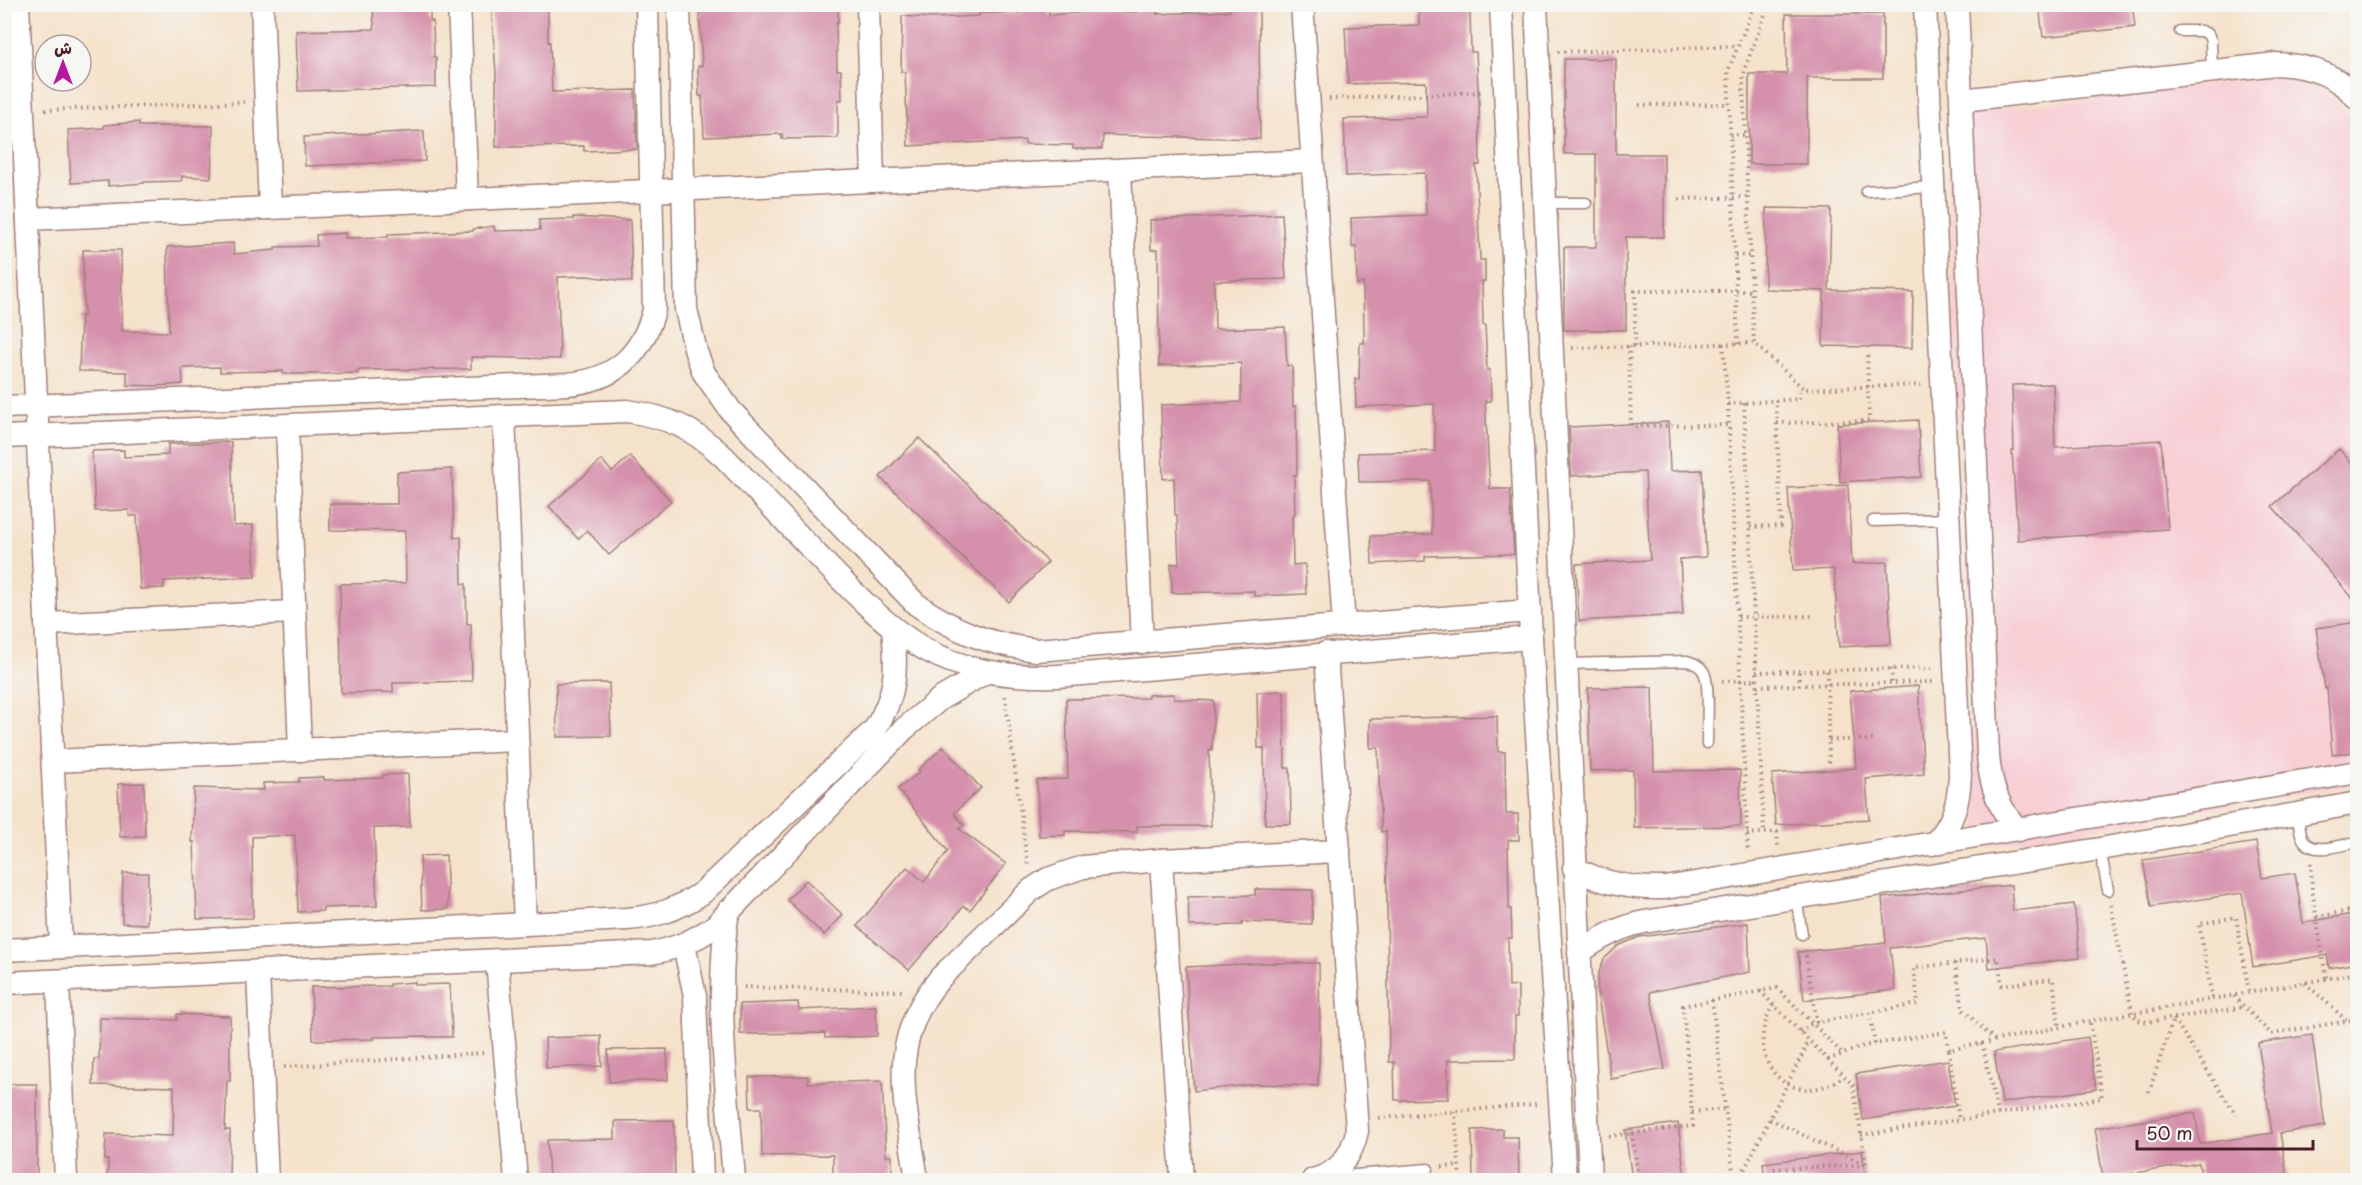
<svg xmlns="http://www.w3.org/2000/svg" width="2362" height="1185" font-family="'Playpen Sans','Playpen Sans Arabic',sans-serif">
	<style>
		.built { fill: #f7cfd5 }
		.building { fill: #d590ab }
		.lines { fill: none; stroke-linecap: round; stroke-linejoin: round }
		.service-casing { stroke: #a0807b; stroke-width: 13 }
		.minor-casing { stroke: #a0807b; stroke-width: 25 }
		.path { stroke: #a0807b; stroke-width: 4; stroke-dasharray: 1.5 4.5; stroke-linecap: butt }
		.service { stroke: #fff; stroke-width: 10 }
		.minor { stroke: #fff; stroke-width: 22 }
	</style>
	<rect width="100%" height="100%" fill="#f6f6f2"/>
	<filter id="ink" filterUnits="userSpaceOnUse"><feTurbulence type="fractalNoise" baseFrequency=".0167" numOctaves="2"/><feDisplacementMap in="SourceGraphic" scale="12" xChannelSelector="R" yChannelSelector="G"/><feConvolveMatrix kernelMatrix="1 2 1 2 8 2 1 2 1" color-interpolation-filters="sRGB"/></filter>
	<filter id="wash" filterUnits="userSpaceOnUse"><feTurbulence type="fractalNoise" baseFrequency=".008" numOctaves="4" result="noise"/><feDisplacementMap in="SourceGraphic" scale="24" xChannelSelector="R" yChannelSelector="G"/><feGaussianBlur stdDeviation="1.35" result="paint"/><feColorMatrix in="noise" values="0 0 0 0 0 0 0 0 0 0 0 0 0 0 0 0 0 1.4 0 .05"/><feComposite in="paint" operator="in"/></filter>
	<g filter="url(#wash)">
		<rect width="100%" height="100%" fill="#f5e2cb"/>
		<!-- built -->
		<polygon class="built" points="2266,77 2294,80 2320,90 2336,100 2357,126 2357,784 1978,848 1945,115"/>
		<g id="blocks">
			<!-- building -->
			<g class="building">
				<polygon points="373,4 430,4 430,21 433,21 434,57 436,57 436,87 298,91 296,31 374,29"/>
				<polygon points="491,4 548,4 548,42 550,42 552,92 635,90 637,149 584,151 584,146 496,147 496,73"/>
				<polygon points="699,4 838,4 838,23 836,24 837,70 841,70 842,100 838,100 838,138 782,139 782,134 704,137 702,96 699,96 698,66 702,66"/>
				<polygon points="1230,4 1259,4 1260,139 1103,135 1102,149 1073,149 1073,145 1025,144 1025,140 908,146 905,72 901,72 902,16 932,18 979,16 979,13 1019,13 1019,6 1049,7 1049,15 1096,11 1138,12 1138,5 1157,5 1157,14 1230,11"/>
				<polygon points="2039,4 2132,4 2135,27 2043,37"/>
				<polygon points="1470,11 1471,52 1476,52 1479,103 1480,165 1476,165 1480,260 1485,260 1485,281 1482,281 1483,325 1485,325 1487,370 1490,370 1491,401 1485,401 1490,489 1510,489 1514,554 1425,556 1425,561 1372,564 1371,536 1432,534 1430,481 1359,482 1358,453 1435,451 1434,404 1356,407 1355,379 1359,379 1360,343 1364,343 1364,333 1363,283 1357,284 1356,247 1352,247 1351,218 1426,215 1425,173 1346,176 1344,119 1427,117 1426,82 1348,84 1345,27 1419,25 1419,12"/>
				<polygon points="1786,14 1883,14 1883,78 1807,78 1807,164 1749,164 1749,74 1787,74"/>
				<polygon points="1564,59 1616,59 1616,154 1664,154 1664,237 1626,237 1626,330 1564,330 1564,247 1596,247 1596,154 1564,154"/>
				<polygon points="139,122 139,126 213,126 211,178 182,176 182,181 144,182 144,183 108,186 108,181 71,183 68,130 104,128 104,125"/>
				<polygon points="424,131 425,161 305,166 304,137"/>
				<polygon points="1766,208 1831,209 1829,290 1913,292 1912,348 1823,346 1824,291 1765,289"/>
				<polygon points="1282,214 1286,279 1214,281 1215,329 1285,327 1287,366 1292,366 1293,407 1296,406 1297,475 1294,475 1295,514 1292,515 1293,565 1305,564 1306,594 1254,596 1254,591 1172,593 1171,564 1179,564 1177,515 1175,515 1174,478 1163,479 1161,405 1241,402 1241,363 1159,366 1158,249 1151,250 1150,220"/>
				<polygon points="573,217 630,220 632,282 587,276 558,277 560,359 471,357 471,369 358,370 358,373 328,374 283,374 283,371 220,372 220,367 182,368 183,384 156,386 127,385 127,372 79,371 81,316 84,316 83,250 121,250 122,331 169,332 167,247 233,243 234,254 275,250 275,247 317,246 316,235 345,233 345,238 388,237 388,234 473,231 473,229 494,226 495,231 540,230 539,220 573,219"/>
				<polygon points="2053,384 2055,447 2161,440 2168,529 2018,540 2012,451 2014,450 2012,385"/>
				<polygon points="1918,420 1921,477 1840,482 1837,424"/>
				<polygon points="1668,422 1670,471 1702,470 1706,557 1680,559 1683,615 1579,621 1576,564 1650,560 1645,472 1571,476 1569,427"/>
				<polygon points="919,438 1048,562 1009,602 880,477"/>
				<polygon points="231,442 234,526 253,525 255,577 164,581 164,588 140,589 137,516 130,516 129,510 95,511 92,451 124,450 124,457 168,455 168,444"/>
				<polygon points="2339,449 2358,470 2358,604 2272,506"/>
				<polygon points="630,456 671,501 609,555 587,530 578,539 549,506 602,460 612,472"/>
				<polygon points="452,469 454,538 461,537 462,584 466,584 467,624 471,624 472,681 393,683 393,692 341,693 340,584 406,583 405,531 330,530 330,504 397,504 397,472"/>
				<polygon points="1848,485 1852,564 1887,562 1891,644 1839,647 1834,569 1793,571 1788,488"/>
				<polygon points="2358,622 2358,752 2332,754 2327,688 2325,689 2316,628"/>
				<polygon points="609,683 611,736 557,737 556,684"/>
				<polygon points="1918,686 1924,774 1866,779 1869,819 1776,825 1772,774 1856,768 1850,691"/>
				<polygon points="1652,687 1654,771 1740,770 1741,826 1634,828 1633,770 1590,771 1588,688"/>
				<polygon points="1284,691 1285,768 1290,768 1291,824 1265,824 1264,748 1258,748 1257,692"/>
				<polygon points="1174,694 1174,699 1214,701 1212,750 1209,750 1211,826 1137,826 1137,832 1065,831 1065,835 1039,836 1037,780 1068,779 1066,699 1148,698 1148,695"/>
				<polygon points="1497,716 1498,752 1505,752 1506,814 1518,814 1519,840 1508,840 1509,909 1511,909 1512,938 1508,938 1509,987 1518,986 1518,1016 1515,1016 1515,1059 1448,1060 1448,1099 1395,1100 1394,1062 1389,1062 1386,831 1381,832 1378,748 1370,748 1370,719"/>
				<polygon points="943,747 981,788 954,813 964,825 959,829 1006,864 970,910 964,906 909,970 857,926 907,867 924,882 948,851 898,789 920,772 918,770"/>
				<polygon points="408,774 410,827 374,828 377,906 323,908 323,911 298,912 295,835 252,837 253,918 197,919 194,842 192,842 194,788 264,790 263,783 299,782 299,778 324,777 324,780 383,778 383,775"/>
				<polygon points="144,783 145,836 120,837 118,784"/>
				<polygon points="2256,842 2262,878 2295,873 2303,923 2358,913 2358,963 2329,968 2327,955 2253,967 2242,893 2151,907 2143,860"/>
				<polygon points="446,855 448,909 422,910 420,856"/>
				<polygon points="123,873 148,873 147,924 122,923"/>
				<polygon points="806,880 843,915 824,935 787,900"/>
				<polygon points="2011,885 2013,911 2074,904 2080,958 1989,968 1986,938 1890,948 1895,990 1804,1000 1798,952 1886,943 1882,898"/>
				<polygon points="1255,889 1313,890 1312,924 1242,922 1242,925 1189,926 1188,897 1255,895"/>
				<polygon points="1748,923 1750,972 1650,992 1665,1069 1611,1079 1597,991 1598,975 1604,959 1618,946 1639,937"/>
				<polygon points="1265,963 1319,963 1320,1039 1318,1086 1257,1084 1194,1091 1186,967"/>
				<polygon points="415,982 415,985 450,984 452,1037 427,1037 427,1036 374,1037 374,1039 313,1040 311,987 390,986 390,984"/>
				<polygon points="798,1002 799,1010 876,1006 877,1036 825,1038 825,1033 740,1034 740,1004"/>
				<polygon points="177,1014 230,1016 230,1081 227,1081 225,1130 230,1130 229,1180 107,1180 108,1160 105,1160 106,1134 173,1136 174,1087 93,1085 94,1059 99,1059 100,1018 177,1020"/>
				<polygon points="2312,1035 2325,1126 2280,1133 2288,1180 2202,1180 2199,1163 2103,1178 2095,1128 2195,1113 2200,1144 2272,1133 2258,1043"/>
				<polygon points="601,1036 602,1066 546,1068 545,1038"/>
				<polygon points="2088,1037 2096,1089 2002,1103 1994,1052"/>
				<polygon points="667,1049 668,1080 609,1082 608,1050"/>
				<polygon points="1948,1060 1955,1106 1863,1120 1856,1074"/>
				<polygon points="808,1076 808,1083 882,1081 886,1156 892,1156 892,1180 833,1180 833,1155 762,1156 761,1108 750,1108 749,1077"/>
				<rect x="4" y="1084" width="33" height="94"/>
				<polygon points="674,1120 675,1180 549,1180 547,1140 615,1139 615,1121"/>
				<polygon points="1678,1123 1685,1180 1632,1180 1625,1130"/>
				<polygon points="1503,1129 1503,1137 1518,1137 1519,1180 1473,1180 1472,1130"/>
				<polygon points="1862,1151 1866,1180 1765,1180 1763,1163"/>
			</g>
		</g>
	</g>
	<g filter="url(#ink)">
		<use href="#blocks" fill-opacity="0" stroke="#a0807b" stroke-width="1.5"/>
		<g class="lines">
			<defs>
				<g id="service">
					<polyline points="2180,31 2201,31 2208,34 2211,41 2212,71"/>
					<polyline points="1866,191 1933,187"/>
					<polyline points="1545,203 1586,203"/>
					<polyline points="1873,521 1949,519"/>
					<path d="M1566 664 1687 661C1695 663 1702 666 1705 675 1710 690 1707 726 1707 743"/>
					<path d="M2298 813C2299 822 2299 835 2305 842 2315 855 2344 844 2358 842"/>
					<polyline points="2100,849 2108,890"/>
					<polyline points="1796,897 1802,934"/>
					<polyline points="1331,1177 1428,1169"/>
				</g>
				<g id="minor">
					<polyline points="18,4 61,947"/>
					<polyline points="262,4 270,208"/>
					<polyline points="459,4 467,199"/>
					<path d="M679 4 686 309 696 352 704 373 731 411 916 604C956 632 988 644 1036 650L1530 611"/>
					<polyline points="868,4 873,181"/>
					<polyline points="1302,4 1344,626"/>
					<polyline points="1501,4 1531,638 1565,1180"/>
					<polyline points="1536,4 1590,1180"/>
					<path d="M1925 4 1960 774C1959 802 1954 824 1933 844"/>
					<path d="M1957 4 1988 755C1990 783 1998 810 2019 830"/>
					<path d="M1962 100 2276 64C2307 65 2337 74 2358 99"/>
					<polyline points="1120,170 1142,643"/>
					<polyline points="28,219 1312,161"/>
					<path d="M4 407 568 384C615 380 642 355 654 310L647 4"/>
					<polyline points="504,417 525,924"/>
					<polyline points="287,426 300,750"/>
					<path d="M4 437 627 411C669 417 692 428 723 456 756 490 789 525 821 559 898 639 940 679 1057 676L1531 638"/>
					<polyline points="46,624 294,612"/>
					<polyline points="53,761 517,740"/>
					<polyline points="1161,860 1182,1180"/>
					<path d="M1574 868C1603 884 1632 889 1665 888L2358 772"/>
					<path d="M728 911C714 995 728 1095 734 1180"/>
					<polyline points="684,945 695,996 702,1180"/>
					<path d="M4 950 627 919C656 917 678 909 702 893L875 729C897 694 897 669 893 629"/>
					<path d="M1579 953C1599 938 1619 927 1644 922L2100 849 2358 803"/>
					<polyline points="497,961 516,1180"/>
					<polyline points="258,972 267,1180"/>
					<polyline points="58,981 66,1180"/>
					<path d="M4 983 651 953C675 949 693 941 714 927L904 729 940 699 986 672"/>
					<path d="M917 1180C906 1103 884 1043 941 977L1031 890 1048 879 1083 867 1161 860 1339 851"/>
					<path d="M1313 1180C1338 1174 1352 1156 1357 1131L1326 653"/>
				</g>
			</defs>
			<!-- service casing -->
			<use href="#service" class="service-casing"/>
			<!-- minor casing -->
			<use href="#minor" class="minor-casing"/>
			<!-- path -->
			<g class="path">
				<polyline points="1769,4 1745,68 1743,82 1754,343 1804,389 1921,385"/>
				<polyline points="1558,52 1738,46"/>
				<polyline points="1329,99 1484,92"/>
				<polyline points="1639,105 1729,104"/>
				<polyline points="45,110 244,102"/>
				<polyline points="1730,135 1746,135"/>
				<polyline points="1679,199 1749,197"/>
				<polyline points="1735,255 1751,256"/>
				<polyline points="1723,344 1728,404 1799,399 1799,387"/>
				<polyline points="1738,344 1728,71 1755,4"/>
				<polyline points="1629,346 1631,426 1729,425"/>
				<polyline points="1635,346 1635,291 1752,291"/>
				<polyline points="1572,348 1754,343"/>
				<polyline points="1744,403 1764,833"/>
				<polyline points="1728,404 1748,853"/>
				<polyline points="1777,423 1869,421 1867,353"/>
				<polyline points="1750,527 1781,526 1776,400"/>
				<polyline points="1738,617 1815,616"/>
				<polyline points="1891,669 1892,683"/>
				<polyline points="1827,671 1829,764"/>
				<polyline points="1756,672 1934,668"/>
				<polyline points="1799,672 1799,685"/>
				<polyline points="1722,681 1757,680"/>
				<polyline points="1757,686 1934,682"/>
				<polyline points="1005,696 1028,867"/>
				<polyline points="1829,740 1876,740"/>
				<polyline points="1747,834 1777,832 1778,847"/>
				<polyline points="2311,863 2312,889 2326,978"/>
				<polyline points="2111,905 2132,1013 2138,1020 2148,1022 2245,1007"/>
				<polyline points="2317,917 2358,909"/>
				<polyline points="1805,950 1817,1023"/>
				<polyline points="1955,963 1963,1010 1996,1041"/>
				<polyline points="2305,983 2346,1020"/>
				<polyline points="744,987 905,991"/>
				<polyline points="1760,991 1853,1085 1866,1165"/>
				<polyline points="2234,996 2271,1034 2358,1019"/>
				<polyline points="2212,998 2199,924 2236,917 2249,992"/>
				<polyline points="1712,1000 1734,1180"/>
				<path d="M1773 1005C1740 1061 1792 1114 1844 1076"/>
				<polyline points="1870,1013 1875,1044"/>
				<polyline points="2174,1019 2236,1115"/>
				<polyline points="1800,1032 1813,1023 1918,1004 1914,968 1998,958 2002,985 2053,979 2059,1027"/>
				<polyline points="1982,1043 1998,1114"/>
				<polyline points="1949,1050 1959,1120"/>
				<polyline points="1828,1060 1863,1046 1946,1032 1949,1050 2090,1021 2358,973"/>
				<polyline points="284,1067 483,1053"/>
				<polyline points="2149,1092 2173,1019"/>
				<polyline points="1455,1111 1460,1180"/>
				<polyline points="1692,1112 1725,1109"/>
				<polyline points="1379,1118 1538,1104"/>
				<polyline points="1770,1119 1866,1165"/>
				<polyline points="1632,1133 1639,1180"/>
				<polyline points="1861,1135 2102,1098 2090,1021"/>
				<polyline points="1609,1136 1693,1126 1683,1006 1777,988 1842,1053"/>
				<polyline points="1442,1167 1459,1166"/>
				<polyline points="1739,1180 1809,1041"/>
				<polyline points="1775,1180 1773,1169 1866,1165"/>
			</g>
			<!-- service -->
			<use href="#service" class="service"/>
			<!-- minor -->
			<use href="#minor" class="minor"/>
		</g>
	</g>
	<!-- margin -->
	<rect width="2362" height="1185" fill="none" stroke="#f6f6f2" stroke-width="24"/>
	<!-- north arrow -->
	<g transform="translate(63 63)"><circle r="28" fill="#f6f6f2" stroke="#b1a0a2" stroke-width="1.5"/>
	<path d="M0-4.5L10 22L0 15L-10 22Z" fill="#b5179e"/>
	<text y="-9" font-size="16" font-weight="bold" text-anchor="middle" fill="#4a1f2b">ش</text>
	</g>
	<!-- scale -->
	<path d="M2137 1140v9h176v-9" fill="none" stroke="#4a1f2b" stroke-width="3"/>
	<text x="2146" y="1140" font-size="18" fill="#4a1f2b" stroke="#f6f6f2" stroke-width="4.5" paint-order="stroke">50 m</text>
</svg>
